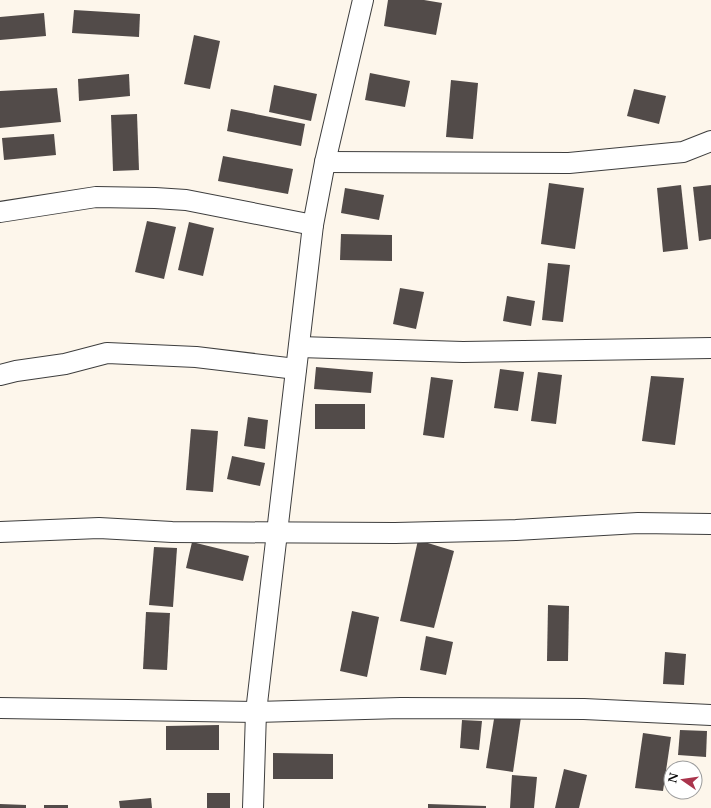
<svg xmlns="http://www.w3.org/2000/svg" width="711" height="808" font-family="'Libre Baskerville',serif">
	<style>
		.building { fill: #524b49 }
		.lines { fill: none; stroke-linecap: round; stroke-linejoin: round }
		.minor-casing { stroke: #3e3e3e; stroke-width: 22 }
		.minor { stroke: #fff; stroke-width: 20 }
	</style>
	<rect width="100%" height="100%" fill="#fdf6eb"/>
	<!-- building -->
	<g class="building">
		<polygon points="388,0 424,0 442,3 436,35 384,26"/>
		<polygon points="74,10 140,14 139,37 72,33"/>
		<polygon points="44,13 46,36 0,40 0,17"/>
		<polygon points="194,35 220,41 210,89 184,84"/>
		<polygon points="370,73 410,81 405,107 365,100"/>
		<polygon points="129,74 130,96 79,101 78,79"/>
		<polygon points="451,80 478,83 473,139 446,137"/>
		<polygon points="274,85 317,94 311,121 269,112"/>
		<polygon points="57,88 61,122 0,128 0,91"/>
		<polygon points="634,89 666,96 659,124 627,116"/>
		<polygon points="231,109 305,124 301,146 227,131"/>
		<polygon points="137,114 139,170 113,171 111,115"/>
		<polygon points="54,134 56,155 4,160 2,138"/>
		<polygon points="223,156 293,169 288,194 218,181"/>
		<polygon points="549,183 584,188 575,249 541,244"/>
		<polygon points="681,185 688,249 663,252 657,188"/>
		<polygon points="711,185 711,239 699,241 693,187"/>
		<polygon points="345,188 384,195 379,220 341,213"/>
		<polygon points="147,221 176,227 164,279 135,272"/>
		<polygon points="189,222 214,228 203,276 178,270"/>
		<polygon points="341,234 392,235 392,261 340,260"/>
		<polygon points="548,263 570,265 563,322 542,320"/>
		<polygon points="400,288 424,292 416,329 393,324"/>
		<polygon points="507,296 535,301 531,326 503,321"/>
		<polygon points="316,367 373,372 371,393 314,389"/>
		<polygon points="500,369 524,372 518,411 494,408"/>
		<polygon points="538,372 562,375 556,424 531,421"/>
		<polygon points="651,376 684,378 675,445 642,441"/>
		<polygon points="431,377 453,380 444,438 423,435"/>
		<rect x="315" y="404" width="50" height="25"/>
		<polygon points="248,417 268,420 265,449 244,446"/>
		<polygon points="191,429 218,431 213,492 186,490"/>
		<polygon points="232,456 265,463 260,486 227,479"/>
		<polygon points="418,540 454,551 434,628 400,621"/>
		<polygon points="192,542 249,556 243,581 186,568"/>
		<polygon points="154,547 177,548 173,607 149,605"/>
		<polygon points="548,605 569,606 568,661 547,661"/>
		<polygon points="352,611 379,617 367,677 340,671"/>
		<polygon points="146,612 170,613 167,670 143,669"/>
		<polygon points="426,636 453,642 446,675 420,670"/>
		<polygon points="665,652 686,654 684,685 663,684"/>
		<polygon points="495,713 521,717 513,772 486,768"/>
		<polygon points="462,720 482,721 479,750 460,748"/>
		<polygon points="219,725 219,750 166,750 166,726"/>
		<polygon points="680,730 707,731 706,757 678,755"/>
		<polygon points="643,733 671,737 663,791 635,788"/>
		<polygon points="273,753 333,754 333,779 273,779"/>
		<polygon points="564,769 587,775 579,808 555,808"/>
		<polygon points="512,775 537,777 534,808 510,808"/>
		<rect x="207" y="793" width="23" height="15"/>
		<polygon points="151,798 152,808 120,808 119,801"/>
		<polygon points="0,804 26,805 26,808 0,808"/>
		<polygon points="428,804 486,806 486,808 428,808"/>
		<rect x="44" y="805" width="24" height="3"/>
	</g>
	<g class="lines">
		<defs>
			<g id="minor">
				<polyline points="325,162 569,163 683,152 711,141"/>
				<polyline points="0,212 96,197 155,198 186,200 313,225"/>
				<polyline points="299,347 463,352 711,348"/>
				<polyline points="0,375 16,371 65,364 107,353 196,357 296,369"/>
				<polyline points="0,532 99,528 172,532 395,533 516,530 638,523 711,524"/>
				<polyline points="0,708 256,712 401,708 584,709 711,715"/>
				<polyline points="253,808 256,712 313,225 325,162 363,0"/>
			</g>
		</defs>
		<!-- minor casing -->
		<use href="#minor" class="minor-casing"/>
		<!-- minor -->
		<use href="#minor" class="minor"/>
	</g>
	<!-- north arrow -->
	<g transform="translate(683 780) rotate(283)"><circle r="19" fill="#ffffff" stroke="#9d9d9d"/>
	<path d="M0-3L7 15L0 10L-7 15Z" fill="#aa344c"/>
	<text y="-6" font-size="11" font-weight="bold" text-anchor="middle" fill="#0b0b0b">N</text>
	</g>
</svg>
